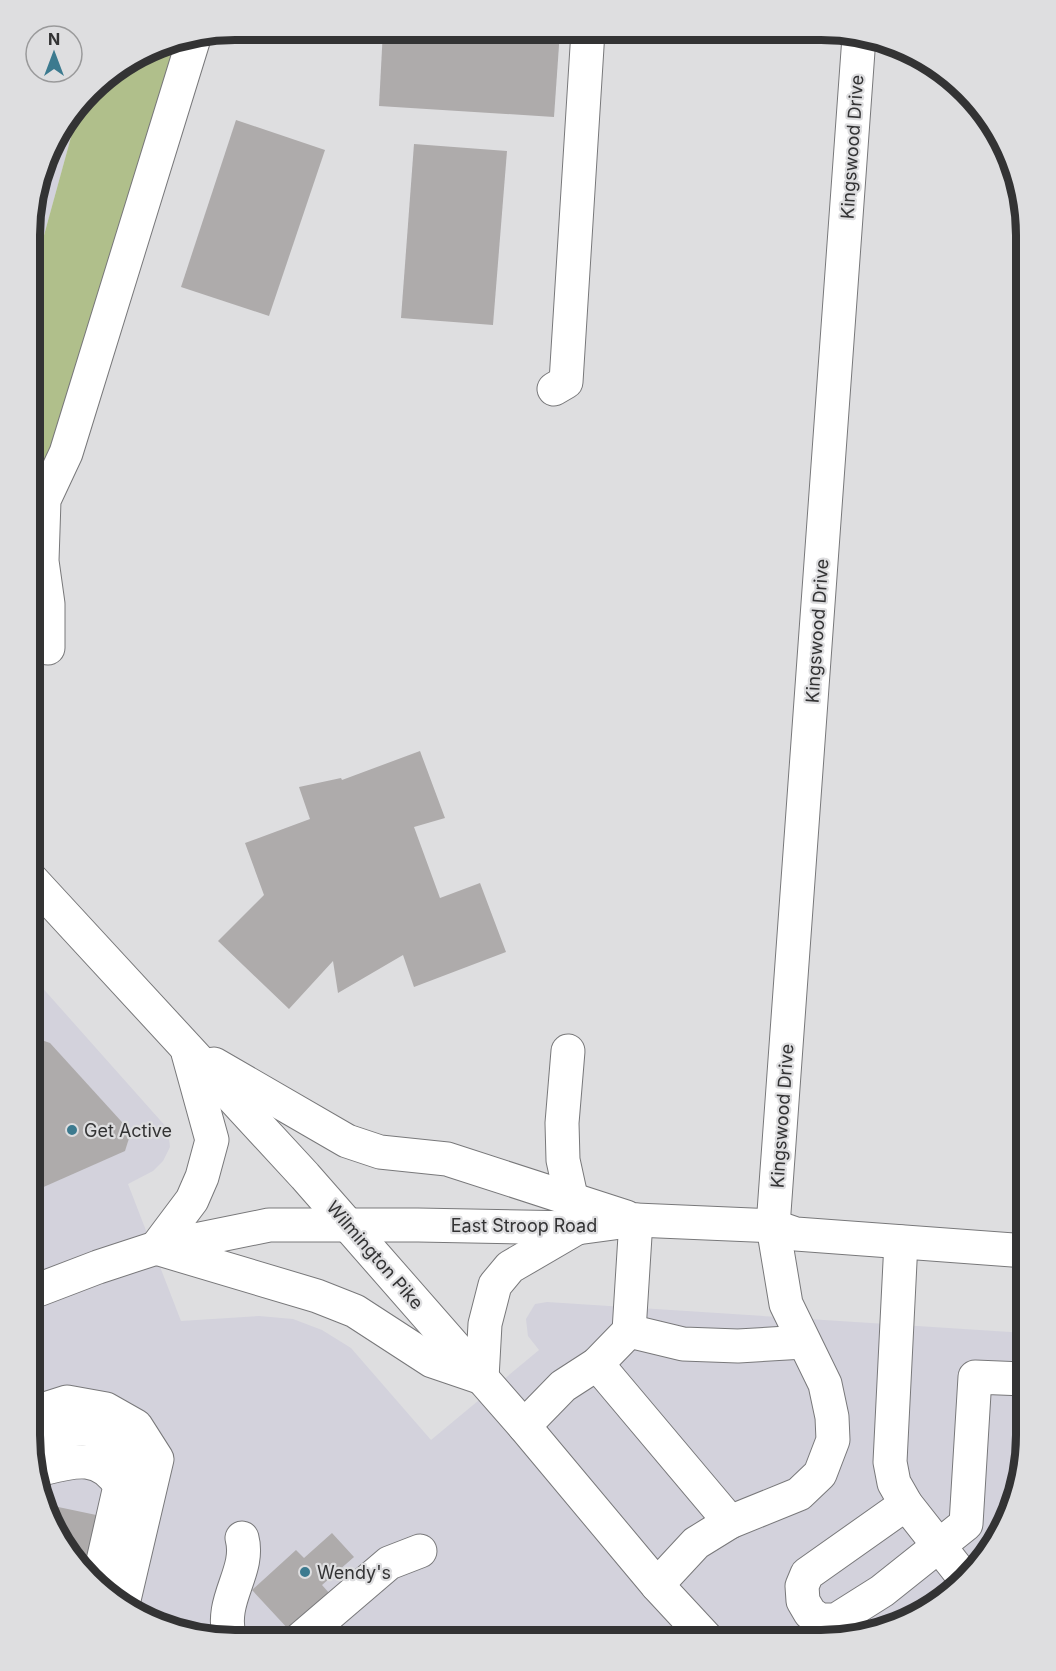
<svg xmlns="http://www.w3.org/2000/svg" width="1056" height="1671" font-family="Inter,sans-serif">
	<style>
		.built { fill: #d3d2dc }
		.green { fill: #b0bf8b }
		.building { fill: #aeabab }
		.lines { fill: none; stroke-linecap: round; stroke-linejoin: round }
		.minor-casing { stroke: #78787a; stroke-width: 35 }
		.major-casing { stroke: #78787a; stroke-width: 35 }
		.minor { stroke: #fff; stroke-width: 33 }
		.major { stroke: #fff; stroke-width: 33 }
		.poi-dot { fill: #3c7a8f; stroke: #dedee0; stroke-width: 2 }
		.labels { text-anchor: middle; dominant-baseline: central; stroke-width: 4.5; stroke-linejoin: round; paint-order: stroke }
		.street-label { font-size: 18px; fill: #333334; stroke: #dedee0 }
		.poi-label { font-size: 18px; fill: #333334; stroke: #dedee0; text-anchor: start }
		.rim { fill: none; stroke: #333334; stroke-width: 8 }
	</style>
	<rect width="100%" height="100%" fill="#dedee0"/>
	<!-- built -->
	<g class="built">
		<polygon points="79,108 32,279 32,209 51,144"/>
		<polygon points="31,975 168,1129 170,1147 163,1161 153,1171 128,1184 181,1321 259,1316 293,1319 322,1330 351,1348 431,1440 539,1350 528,1336 526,1319 535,1304 547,1302 1026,1333 1026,1449 991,1550 956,1590 899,1625 821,1641 209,1639 111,1599 46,1514 30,1435"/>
	</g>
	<!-- green -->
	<polygon class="green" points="175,42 31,520 32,279 79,108 100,81 157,46"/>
	<!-- building -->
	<g class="building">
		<polygon points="383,30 560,31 554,117 379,106"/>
		<polygon points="236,120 325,150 269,316 181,287"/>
		<polygon points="414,144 507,151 493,325 401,318"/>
		<polygon points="420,751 445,818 414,827 440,898 480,883 506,952 414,987 403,955 338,993 333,961 289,1009 218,941 264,895 245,843 310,819 299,787 341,778 342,780"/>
		<polygon points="33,1037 50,1043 131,1132 125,1151 30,1193 31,1044"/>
		<polygon points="44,1504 101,1516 89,1570 46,1514"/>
		<polygon points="332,1533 354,1557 322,1585 330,1594 290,1631 252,1590 296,1550 304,1558"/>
	</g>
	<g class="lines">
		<defs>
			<g id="minor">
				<polyline points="554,389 566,382 588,31"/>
				<polyline points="48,648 48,604 42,561 44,500 66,453 194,38"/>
				<polyline points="568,1051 562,1123 563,1160 577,1224"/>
				<polyline points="901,1242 890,1462 894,1483 906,1504 965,1579"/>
				<polyline points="629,1331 683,1344 738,1346 804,1342"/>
				<polyline points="597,1364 730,1522"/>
				<polyline points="30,1424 45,1409 67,1402 106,1409 136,1426 157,1459 123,1604"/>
				<polyline points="524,1426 563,1386 597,1364 629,1331 636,1220"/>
				<path d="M38 1470C39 1463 40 1454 43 1447 47 1440 57 1434 65 1432 98 1420 130 1447 135 1480 136 1490 133 1503 131 1513"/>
				<path d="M37 1472 38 1470C70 1462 100 1451 120 1486L98 1583"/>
				<polyline points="906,1504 807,1574 802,1586 803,1601 810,1613 820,1620 836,1620 882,1591 966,1524 975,1377 1026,1379"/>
				<polyline points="657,1585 696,1543 730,1522 799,1494 820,1474 833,1440 832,1417 825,1384 786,1304 773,1226 859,37"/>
				<path d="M230 1639C218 1600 251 1572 242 1538"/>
				<polyline points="299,1640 389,1563 420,1551"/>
			</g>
			<g id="major">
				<polyline points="31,879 305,1176 524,1426 657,1585 709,1641"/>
				<polyline points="188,1053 212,1140 202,1177 192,1200 156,1248 317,1296 355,1311 432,1361 482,1378 485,1324 495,1285 510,1267 577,1228"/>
				<polyline points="214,1064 347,1141 380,1152 447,1159 626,1217"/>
				<polyline points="30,1293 98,1267 156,1248 269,1225 418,1225 577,1228 636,1220 773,1226 796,1234 1026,1251"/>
			</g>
		</defs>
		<!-- minor casing -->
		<use href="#minor" class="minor-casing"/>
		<!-- major casing -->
		<use href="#major" class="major-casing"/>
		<!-- minor -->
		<use href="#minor" class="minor"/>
		<!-- major -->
		<use href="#major" class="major"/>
	</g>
	<!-- markers -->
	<g class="poi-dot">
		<circle cx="72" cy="1130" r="6"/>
		<circle cx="305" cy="1572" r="6"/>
	</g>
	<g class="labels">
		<!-- street labels -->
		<g class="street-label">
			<text transform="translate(852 147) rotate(-86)">Kingswood Drive</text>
			<text transform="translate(817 631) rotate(-86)">Kingswood Drive</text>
			<text transform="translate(782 1116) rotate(-86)">Kingswood Drive</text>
			<text x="524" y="1225">East Stroop Road</text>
			<text transform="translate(375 1255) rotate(49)">Wilmington Pike</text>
		</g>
		<!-- poi labels -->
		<g class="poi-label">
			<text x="84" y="1130">Get Active</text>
			<text x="317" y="1572">Wendy's</text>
		</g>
	</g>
	<!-- crop -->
	<path d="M0 0H1056V1671H0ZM235 40H821A195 195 0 0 1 1016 235V1435A195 195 0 0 1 821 1630H235A195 195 0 0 1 40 1435V235A195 195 0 0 1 235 40Z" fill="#dedee0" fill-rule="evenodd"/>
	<path class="rim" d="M235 40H821A195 195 0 0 1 1016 235V1435A195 195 0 0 1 821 1630H235A195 195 0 0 1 40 1435V235A195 195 0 0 1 235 40Z"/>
	<!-- north arrow -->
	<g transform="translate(54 54)"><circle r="28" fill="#dedee0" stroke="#9a9a9b" stroke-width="1.5"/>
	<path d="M0-4.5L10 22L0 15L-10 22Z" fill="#3c7a8f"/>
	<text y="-9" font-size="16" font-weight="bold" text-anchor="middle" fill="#333334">N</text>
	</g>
</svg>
